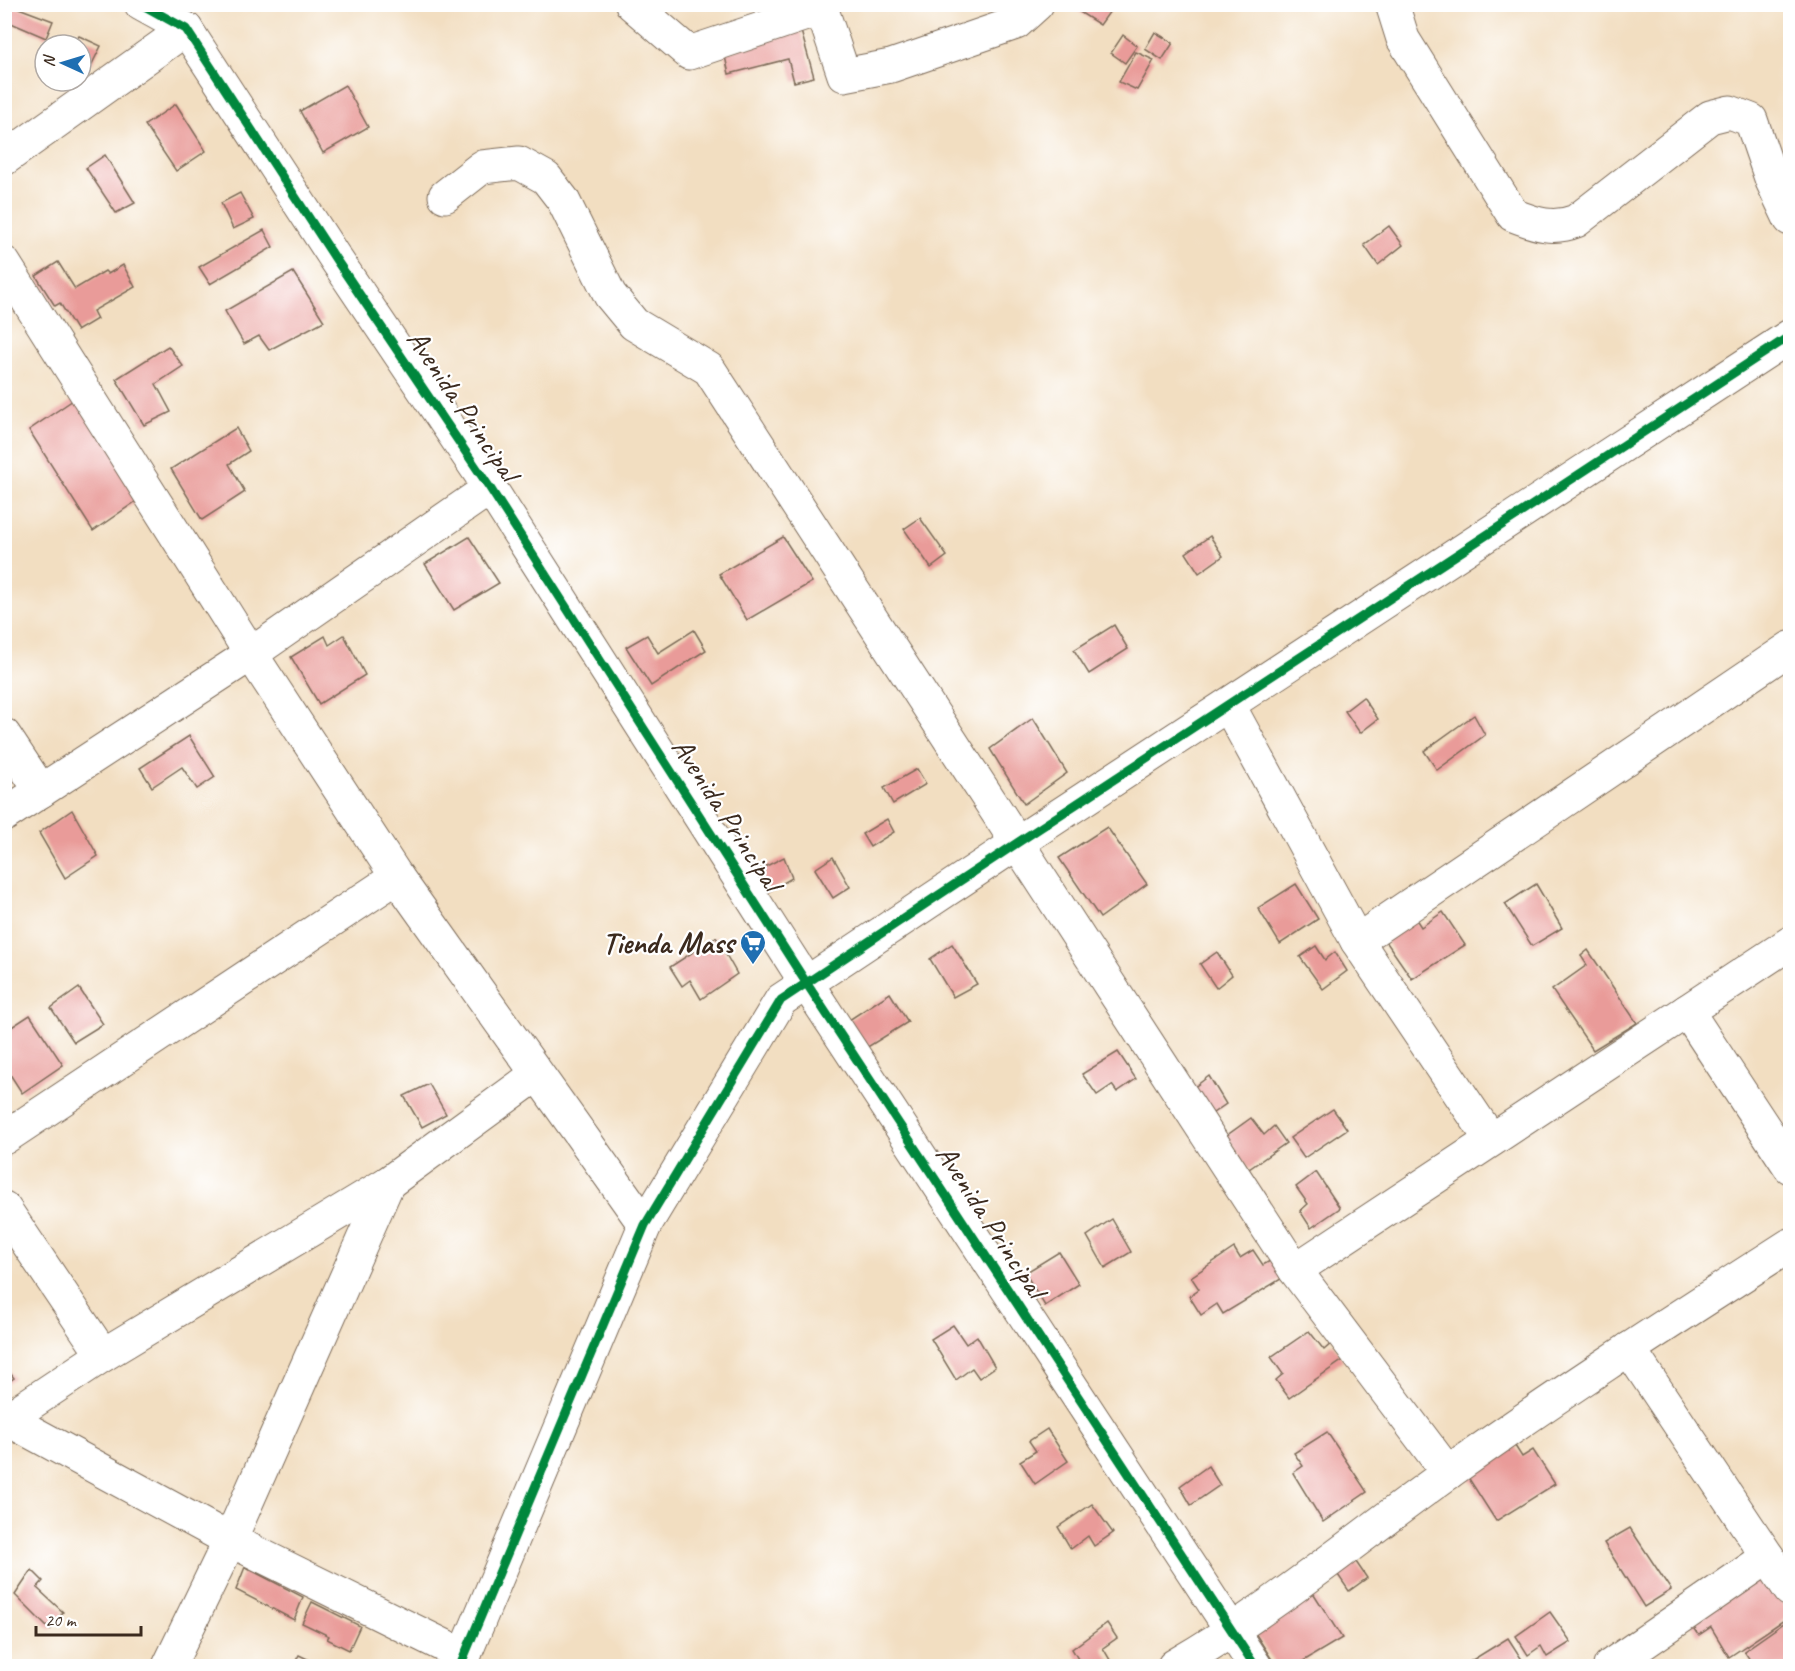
<svg xmlns="http://www.w3.org/2000/svg" width="1795" height="1671" font-family="Caveat,sans-serif">
	<style>
		.building { fill: #e99b99 }
		.lines { fill: none; stroke-linecap: round; stroke-linejoin: round }
		.minor-casing { stroke: #7b6957; stroke-width: 35 }
		.minor { stroke: #fff; stroke-width: 33 }
		.cycleway-casing { stroke: #fff; stroke-width: 13 }
		.cycleway { stroke: #00873e; stroke-width: 9 }
		.labels { text-anchor: middle; dominant-baseline: central; stroke-width: 4.5; stroke-linejoin: round; paint-order: stroke }
		.street-label { font-size: 30px; fill: #3b2a1e; stroke: #fff }
		.poi-label { font-size: 30px; font-weight: bold; fill: #3b2a1e; stroke: #fff; text-anchor: end }
	</style>
	<rect width="100%" height="100%" fill="#fff"/>
	<filter id="ink" filterUnits="userSpaceOnUse"><feTurbulence type="fractalNoise" baseFrequency=".0167" numOctaves="2"/><feDisplacementMap in="SourceGraphic" scale="12" xChannelSelector="R" yChannelSelector="G"/><feConvolveMatrix kernelMatrix="1 2 1 2 8 2 1 2 1" color-interpolation-filters="sRGB"/></filter>
	<filter id="wash" filterUnits="userSpaceOnUse"><feTurbulence type="fractalNoise" baseFrequency=".008" numOctaves="4" result="noise"/><feDisplacementMap in="SourceGraphic" scale="24" xChannelSelector="R" yChannelSelector="G"/><feGaussianBlur stdDeviation="1.35" result="paint"/><feColorMatrix in="noise" values="0 0 0 0 0 0 0 0 0 0 0 0 0 0 0 0 0 1.4 0 .05"/><feComposite in="paint" operator="in"/></filter>
	<g filter="url(#wash)">
		<rect width="100%" height="100%" fill="#f2dec1"/>
		<g id="blocks">
			<!-- building -->
			<g class="building">
				<polygon points="8,4 53,21 46,38 4,20"/>
				<polygon points="1067,4 1115,4 1100,25"/>
				<polygon points="801,31 814,77 794,82 788,59 729,74 724,52"/>
				<polygon points="1155,32 1173,43 1162,60 1145,49"/>
				<polygon points="1123,35 1137,46 1125,63 1111,53"/>
				<polygon points="79,36 101,46 92,64 81,58 81,45 74,45"/>
				<polygon points="1136,52 1154,60 1137,90 1119,82"/>
				<polygon points="345,85 368,127 323,153 300,111"/>
				<polygon points="176,104 206,151 176,171 145,125"/>
				<polygon points="105,155 135,203 116,213 86,168"/>
				<polygon points="240,193 254,219 233,229 221,203"/>
				<polygon points="1389,226 1403,245 1378,265 1364,245"/>
				<polygon points="264,230 273,247 210,284 199,267"/>
				<polygon points="58,262 75,289 105,271 108,274 123,265 135,287 93,311 97,319 77,331 60,303 55,306 36,276"/>
				<polygon points="293,272 324,321 269,350 259,336 244,344 225,311"/>
				<polygon points="168,346 183,366 156,384 171,412 144,425 116,379"/>
				<polygon points="82,394 145,495 93,531 29,430"/>
				<polygon points="236,428 249,451 229,464 245,492 202,520 171,469"/>
				<polygon points="920,518 947,556 931,568 904,529"/>
				<polygon points="1210,536 1223,556 1199,573 1186,553"/>
				<polygon points="469,537 499,583 454,610 425,564"/>
				<polygon points="783,537 812,582 747,620 719,574"/>
				<polygon points="1114,625 1128,649 1089,674 1074,650"/>
				<polygon points="694,630 706,650 651,686 626,647 647,635 658,653"/>
				<polygon points="344,635 365,675 319,704 291,657 325,636 329,645"/>
				<polygon points="1363,697 1378,719 1360,733 1345,711"/>
				<polygon points="1474,715 1485,735 1437,770 1424,751"/>
				<polygon points="1033,718 1067,773 1024,804 990,749"/>
				<polygon points="189,736 215,777 197,789 182,767 152,787 140,768"/>
				<polygon points="917,769 926,784 893,804 884,788"/>
				<polygon points="72,810 98,856 65,878 39,833"/>
				<polygon points="887,819 894,832 870,847 862,834"/>
				<polygon points="1107,827 1147,884 1100,918 1059,858"/>
				<polygon points="784,857 792,878 761,896 751,874"/>
				<polygon points="833,857 850,887 833,898 815,869"/>
				<polygon points="1296,884 1318,919 1280,944 1258,908"/>
				<polygon points="1536,884 1562,928 1532,946 1505,904"/>
				<polygon points="1443,912 1465,945 1412,979 1383,937 1414,916 1421,927"/>
				<polygon points="716,937 737,974 701,999 690,980 682,986 670,967"/>
				<polygon points="952,944 977,984 953,997 930,959"/>
				<polygon points="1316,946 1325,960 1335,952 1347,971 1323,989 1300,957"/>
				<polygon points="1588,950 1637,1023 1593,1050 1552,990 1587,965 1581,956"/>
				<polygon points="1217,952 1232,975 1216,988 1200,964"/>
				<polygon points="79,988 103,1024 74,1042 51,1008"/>
				<polygon points="890,993 908,1022 866,1048 849,1020"/>
				<polygon points="30,1015 63,1065 22,1093 4,1065 4,1032"/>
				<polygon points="1118,1052 1136,1079 1117,1092 1112,1085 1097,1095 1082,1074"/>
				<polygon points="1209,1076 1226,1104 1210,1115 1192,1089"/>
				<polygon points="429,1084 446,1114 422,1127 404,1096"/>
				<polygon points="1333,1109 1347,1129 1304,1158 1290,1138"/>
				<polygon points="1251,1118 1264,1135 1274,1126 1286,1143 1249,1169 1226,1136"/>
				<polygon points="1316,1172 1340,1208 1311,1228 1300,1211 1308,1204 1296,1187"/>
				<polygon points="1112,1219 1131,1252 1105,1268 1087,1236"/>
				<polygon points="1234,1248 1240,1258 1253,1250 1263,1265 1277,1257 1289,1274 1223,1314 1217,1304 1201,1315 1189,1296 1199,1289 1191,1277"/>
				<polygon points="1059,1252 1079,1284 1045,1306 1025,1273"/>
				<polygon points="953,1325 966,1344 977,1336 995,1367 979,1378 972,1368 956,1380 931,1339"/>
				<polygon points="1309,1331 1324,1350 1332,1343 1343,1360 1289,1398 1276,1380 1283,1374 1271,1357"/>
				<polygon points="4,1365 14,1378 4,1385"/>
				<polygon points="1047,1429 1068,1461 1035,1484 1020,1461 1036,1451 1029,1441"/>
				<polygon points="1327,1432 1367,1492 1323,1522 1293,1473 1303,1466 1294,1453"/>
				<polygon points="1515,1446 1522,1457 1533,1450 1555,1484 1496,1521 1464,1471"/>
				<polygon points="1208,1466 1220,1485 1191,1505 1180,1486"/>
				<polygon points="1092,1504 1113,1533 1094,1546 1088,1536 1071,1549 1058,1527"/>
				<polygon points="1630,1528 1671,1590 1644,1607 1604,1543"/>
				<polygon points="1354,1559 1367,1578 1349,1591 1336,1572"/>
				<polygon points="245,1567 303,1597 294,1620 236,1590"/>
				<polygon points="1763,1569 1790,1616 1729,1657 1711,1627 1699,1635 1688,1619"/>
				<polygon points="32,1570 43,1581 37,1588 63,1612 50,1630 15,1595"/>
				<polygon points="1307,1583 1342,1638 1295,1666 1276,1666 1248,1622"/>
				<polygon points="312,1602 360,1626 349,1650 327,1639 329,1636 302,1623"/>
				<polygon points="1550,1612 1571,1642 1547,1657 1541,1646 1528,1655 1516,1636"/>
				<polygon points="1107,1623 1117,1638 1103,1648 1113,1665 1082,1666 1072,1649"/>
				<polygon points="1784,1623 1790,1633 1790,1666 1754,1666 1744,1651"/>
				<polygon points="1508,1638 1526,1666 1468,1666 1466,1664"/>
				<polygon points="299,1655 322,1666 293,1666"/>
			</g>
		</g>
	</g>
	<g filter="url(#ink)">
		<use href="#blocks" fill-opacity="0" stroke="#7b6957" stroke-width="1.5"/>
		<g class="lines">
			<defs>
				<g id="minor">
					<polyline points="141,4 186,29 337,261 490,488 807,984 1255,1666"/>
					<polyline points="632,4 689,53 821,9"/>
					<polyline points="820,4 844,75 891,66 1016,23 1037,4"/>
					<path d="M1392 4 1403 39 1513 215C1536 224 1553 230 1576 221L1710 117 1730 112 1751 120 1772 181 1790 219"/>
					<polyline points="4,159 186,29"/>
					<polyline points="445,196 482,167 519,163 546,178 563,200 610,295 634,324 709,369 1295,1270 1448,1473"/>
					<polyline points="4,263 251,654 397,877 645,1225"/>
					<polyline points="1229,706 1357,941 1491,1140"/>
					<polyline points="4,735 41,791"/>
					<polyline points="4,815 251,654 490,488"/>
					<polyline points="1357,941 1790,648"/>
					<polyline points="1687,1011 1790,1167"/>
					<polyline points="4,1138 397,877"/>
					<polyline points="4,1208 103,1355"/>
					<polyline points="1295,1270 1790,943"/>
					<polyline points="1629,1349 1790,1590"/>
					<polyline points="7,1419 230,1540 465,1656"/>
					<polyline points="4,1421 103,1355 388,1183 536,1075"/>
					<polyline points="169,1666 230,1540 388,1183"/>
					<polyline points="460,1666 645,1225 781,1000 1017,843 1790,336"/>
					<path d="M1174 1666C1271 1610 1357 1538 1448 1473 1559 1393 1675 1319 1790 1245"/>
					<polyline points="1610,1666 1768,1557"/>
				</g>
			</defs>
			<!-- minor casing -->
			<use href="#minor" class="minor-casing"/>
			<!-- minor -->
			<use href="#minor" class="minor"/>
			<defs>
				<g id="cycleway">
					<polyline points="141,4 186,29 337,261 490,488 807,984 1255,1666"/>
					<polyline points="460,1666 645,1225 781,1000 1017,843 1790,336"/>
				</g>
			</defs>
			<!-- cycleway casing -->
			<use href="#cycleway" class="cycleway-casing"/>
			<!-- cycleway -->
			<use href="#cycleway" class="cycleway"/>
		</g>
	</g>
	<!-- icons -->
	<defs>
		<symbol id="supermarket-pin" viewBox="-11 -11 22 30"><path d="M0 17L-7.5 6A9.5 9.5 0 1 1 7.5 6Z" fill="#1f6fb2" stroke="#fff"/><path d="M-6-5.5h2.5l.6 2H6L4.5 2H-2.5L-4.4-4H-6ZM-1.5 3.2a1.3 1.3 0 1 0 .1 0ZM3 3.2a1.3 1.3 0 1 0 .1 0Z" fill="#fff"/></symbol>
	</defs>
	<g fill-rule="evenodd">
		<use href="#supermarket-pin" x="738" y="928" width="30" height="40"/>
	</g>
	<g class="labels">
		<!-- street labels -->
		<g class="street-label">
			<text transform="translate(463 405) rotate(56)">Avenida Principal</text>
			<text transform="translate(727 814) rotate(57)">Avenida Principal</text>
			<text transform="translate(991 1221) rotate(57)">Avenida Principal</text>
		</g>
		<!-- poi labels -->
		<g class="poi-label">
			<text x="734" y="943">Tienda Mass</text>
		</g>
	</g>
	<!-- margin -->
	<rect width="1795" height="1671" fill="none" stroke="#fff" stroke-width="24"/>
	<!-- north arrow -->
	<g transform="translate(63 63) rotate(274)"><circle r="28" fill="#ffffff" stroke="#b1aaa5" stroke-width="1.5"/>
	<path d="M0-4.5L10 22L0 15L-10 22Z" fill="#1f6fb2"/>
	<text y="-9" font-size="16" font-weight="bold" text-anchor="middle" fill="#3b2a1e">N</text>
	</g>
	<!-- scale -->
	<path d="M36 1626v9h105v-9" fill="none" stroke="#3b2a1e" stroke-width="3"/>
	<text x="45" y="1626" font-size="18" fill="#3b2a1e" stroke="#ffffff" stroke-width="4.5" paint-order="stroke">20 m</text>
</svg>
